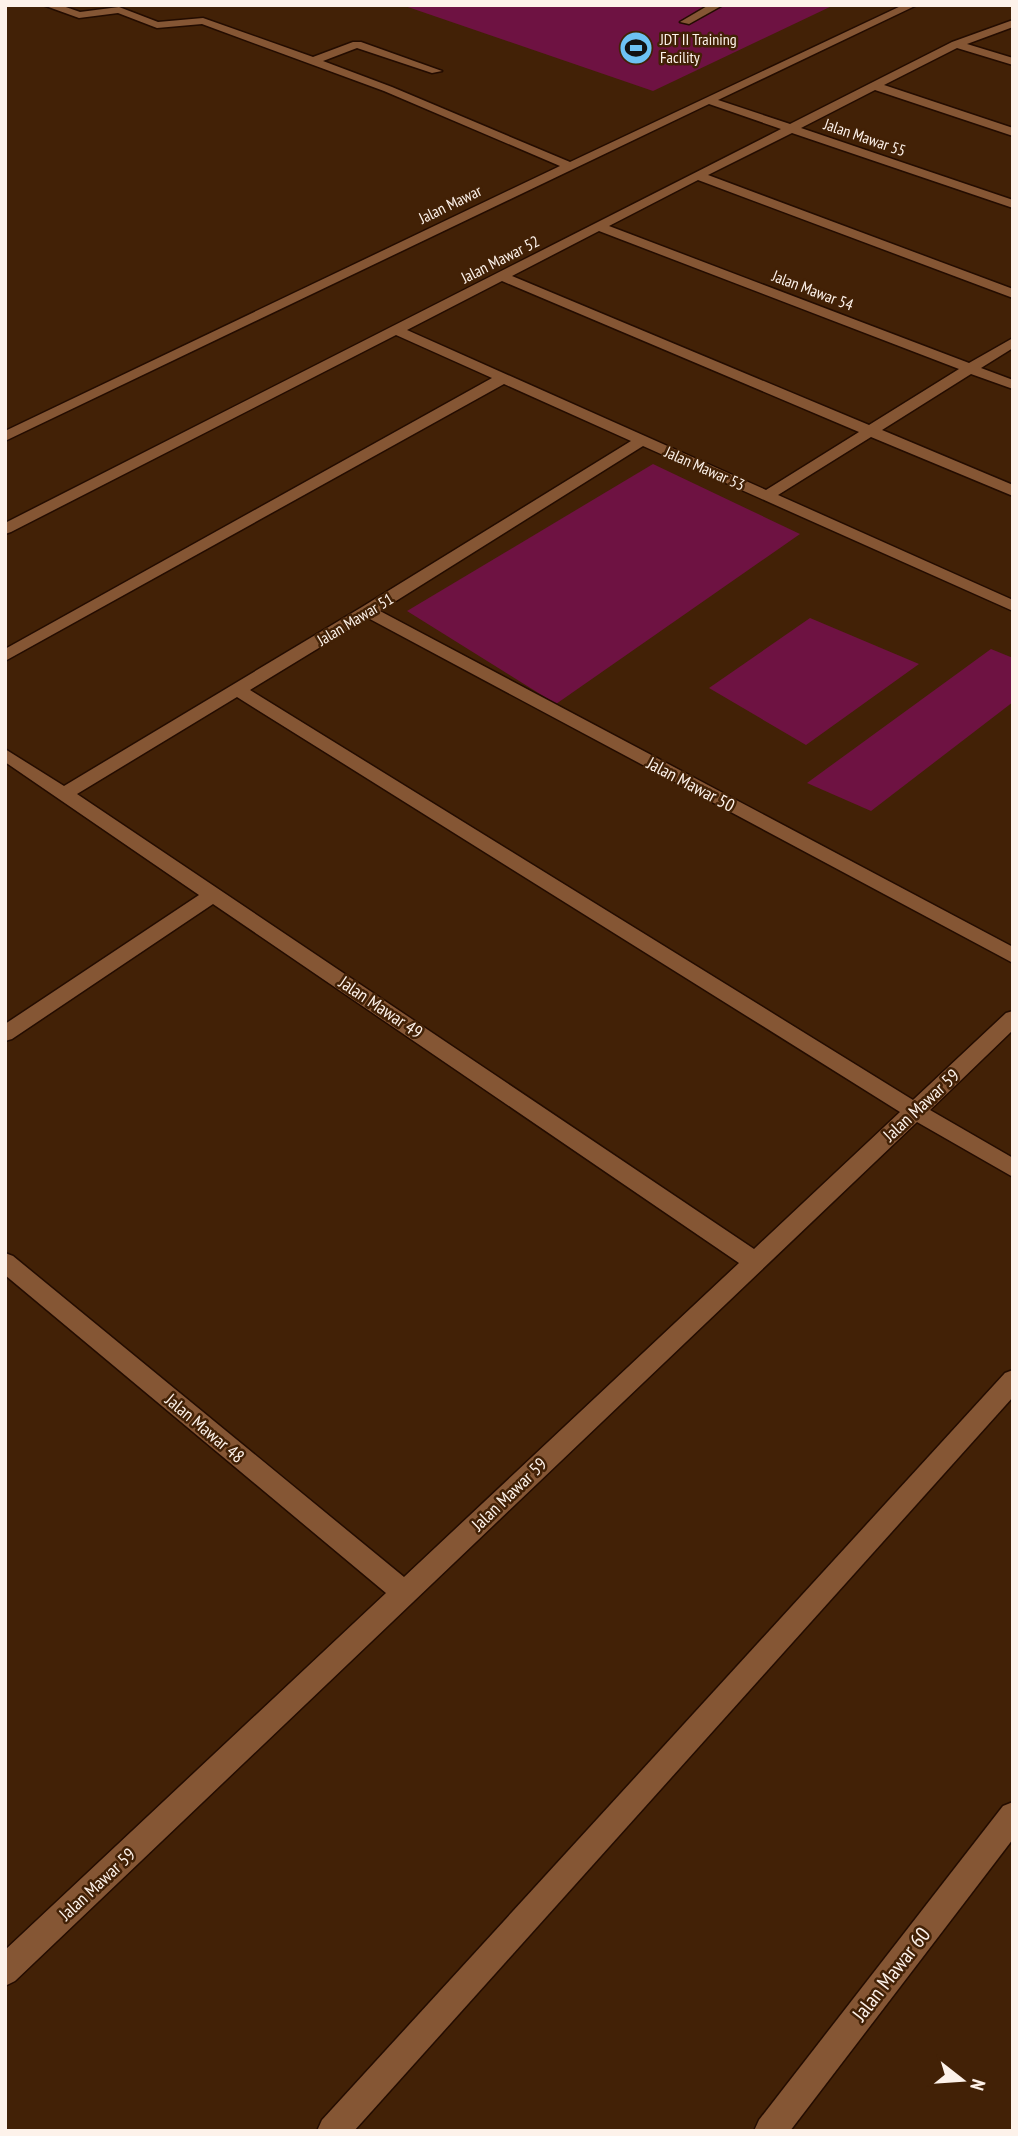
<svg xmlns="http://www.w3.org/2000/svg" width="1018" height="2136" font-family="'PT Sans Narrow',sans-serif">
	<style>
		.green { fill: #6e1242 }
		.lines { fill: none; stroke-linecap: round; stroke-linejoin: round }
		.minor-casing { stroke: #230c00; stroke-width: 3 }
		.minor { fill: #855634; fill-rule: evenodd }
		.labels { text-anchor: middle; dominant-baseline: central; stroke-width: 5; stroke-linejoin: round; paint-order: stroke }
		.far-poi-label { font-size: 16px; fill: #fdf2ea; stroke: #422106; text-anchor: start }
		.far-street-label { font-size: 16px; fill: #fdf2ea; stroke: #422106 }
		.street-label { font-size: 18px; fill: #fdf2ea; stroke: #422106 }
		.near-street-label { font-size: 21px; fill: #fdf2ea; stroke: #422106 }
	</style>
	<rect width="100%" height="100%" fill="#422106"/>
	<!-- green -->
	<g class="green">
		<polygon points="402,5 834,5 653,91"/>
		<polygon points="653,464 800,534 556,704 407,611"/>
		<polygon points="810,618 919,664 806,745 709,688"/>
		<polygon points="991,649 1013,658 1013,702 871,811 807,783"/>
	</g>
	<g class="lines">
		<defs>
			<g id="minor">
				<path d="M43 5H60L80 12 119 7 158 22 203 18 313 57 353 42H361L442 71 432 73 357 48 323 61 392 87 570 162 903 5H917L718 100 790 124 952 42 1013 20V27L967 44 1013 58V65L957 48 884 85 1013 128V136L875 90 801 128 1013 200V208L792 133 708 175 1013 289V298L698 180 609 226 969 363 1013 338V348L981 368 1013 380V389L971 374 882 430 1013 485V496L871 437 778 495 1013 600V611L643 446 380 611 1013 947V963L368 618 250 690 913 1100 1006 1013 1013 1011V1030L930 1110 1013 1158V1177L917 1122 15 1981 5 1986V1950L386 1593 5 1275V1253L13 1256 404 1577 739 1263 213 904 12 1039 5 1041V1024L199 895 5 762V749L64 786 362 607 631 441 504 384 5 661V649L492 378 396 335 11 532 5 534V523L781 129 709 104 5 441V431L560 166 384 91 202 24 157 28 118 13 79 18ZM599 231 959 369 869 425 512 276ZM502 281 859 432 766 490 407 330ZM237 697 900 1112 754 1249 77 794Z"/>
				<polygon points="709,5 723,5 689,24 680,22"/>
				<polygon points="1013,1370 1013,1397 354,2131 317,2131 322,2120 1005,1373"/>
				<polygon points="1013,1802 1013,1839 790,2131 754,2131 759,2120 1003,1806"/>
			</g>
		</defs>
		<!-- minor casing -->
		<use href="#minor" class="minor-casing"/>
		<!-- minor -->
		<use href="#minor" class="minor"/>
	</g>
	<!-- icons -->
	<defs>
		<symbol id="stadium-disc" viewBox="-11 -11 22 22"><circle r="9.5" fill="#6dc2f3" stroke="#422106"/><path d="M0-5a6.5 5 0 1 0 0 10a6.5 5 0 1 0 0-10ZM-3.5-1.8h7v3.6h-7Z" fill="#111"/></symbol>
	</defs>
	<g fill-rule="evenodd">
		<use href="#stadium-disc" x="617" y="29" width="38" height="38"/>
	</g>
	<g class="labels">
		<!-- far-poi labels -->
		<g class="far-poi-label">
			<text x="660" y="39">JDT II Training<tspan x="660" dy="18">Facility</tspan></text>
		</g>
		<!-- far-street labels -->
		<g class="far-street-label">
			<text transform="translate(865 137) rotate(19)">Jalan Mawar 55</text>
			<text transform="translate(450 204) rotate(-26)">Jalan Mawar</text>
			<text transform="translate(500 259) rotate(-27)">Jalan Mawar 52</text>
			<text transform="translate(813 290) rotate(21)">Jalan Mawar 54</text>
			<text transform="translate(705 468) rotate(24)">Jalan Mawar 53</text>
			<text transform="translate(355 619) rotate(-31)">Jalan Mawar 51</text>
		</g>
		<!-- street labels -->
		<g class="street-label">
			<text transform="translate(691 784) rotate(28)">Jalan Mawar 50</text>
			<text transform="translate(381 1007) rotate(34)">Jalan Mawar 49</text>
			<text transform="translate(921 1105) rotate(-43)">Jalan Mawar 59</text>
			<text transform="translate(205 1428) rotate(40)">Jalan Mawar 48</text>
			<text transform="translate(509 1494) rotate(-44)">Jalan Mawar 59</text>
			<text transform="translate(97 1884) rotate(-43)">Jalan Mawar 59</text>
		</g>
		<!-- near-street labels -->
		<g class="near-street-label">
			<text transform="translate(891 1974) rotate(-52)">Jalan Mawar 60</text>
		</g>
	</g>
	<!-- border -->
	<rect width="1018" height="2136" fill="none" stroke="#fdf2ea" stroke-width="14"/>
	<!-- north arrow -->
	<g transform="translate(962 2080) rotate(107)" stroke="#422106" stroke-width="5" paint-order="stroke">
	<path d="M0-5L12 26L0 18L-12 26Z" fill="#fdf2ea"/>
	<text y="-10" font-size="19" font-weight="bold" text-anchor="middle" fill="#fdf2ea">N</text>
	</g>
</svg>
